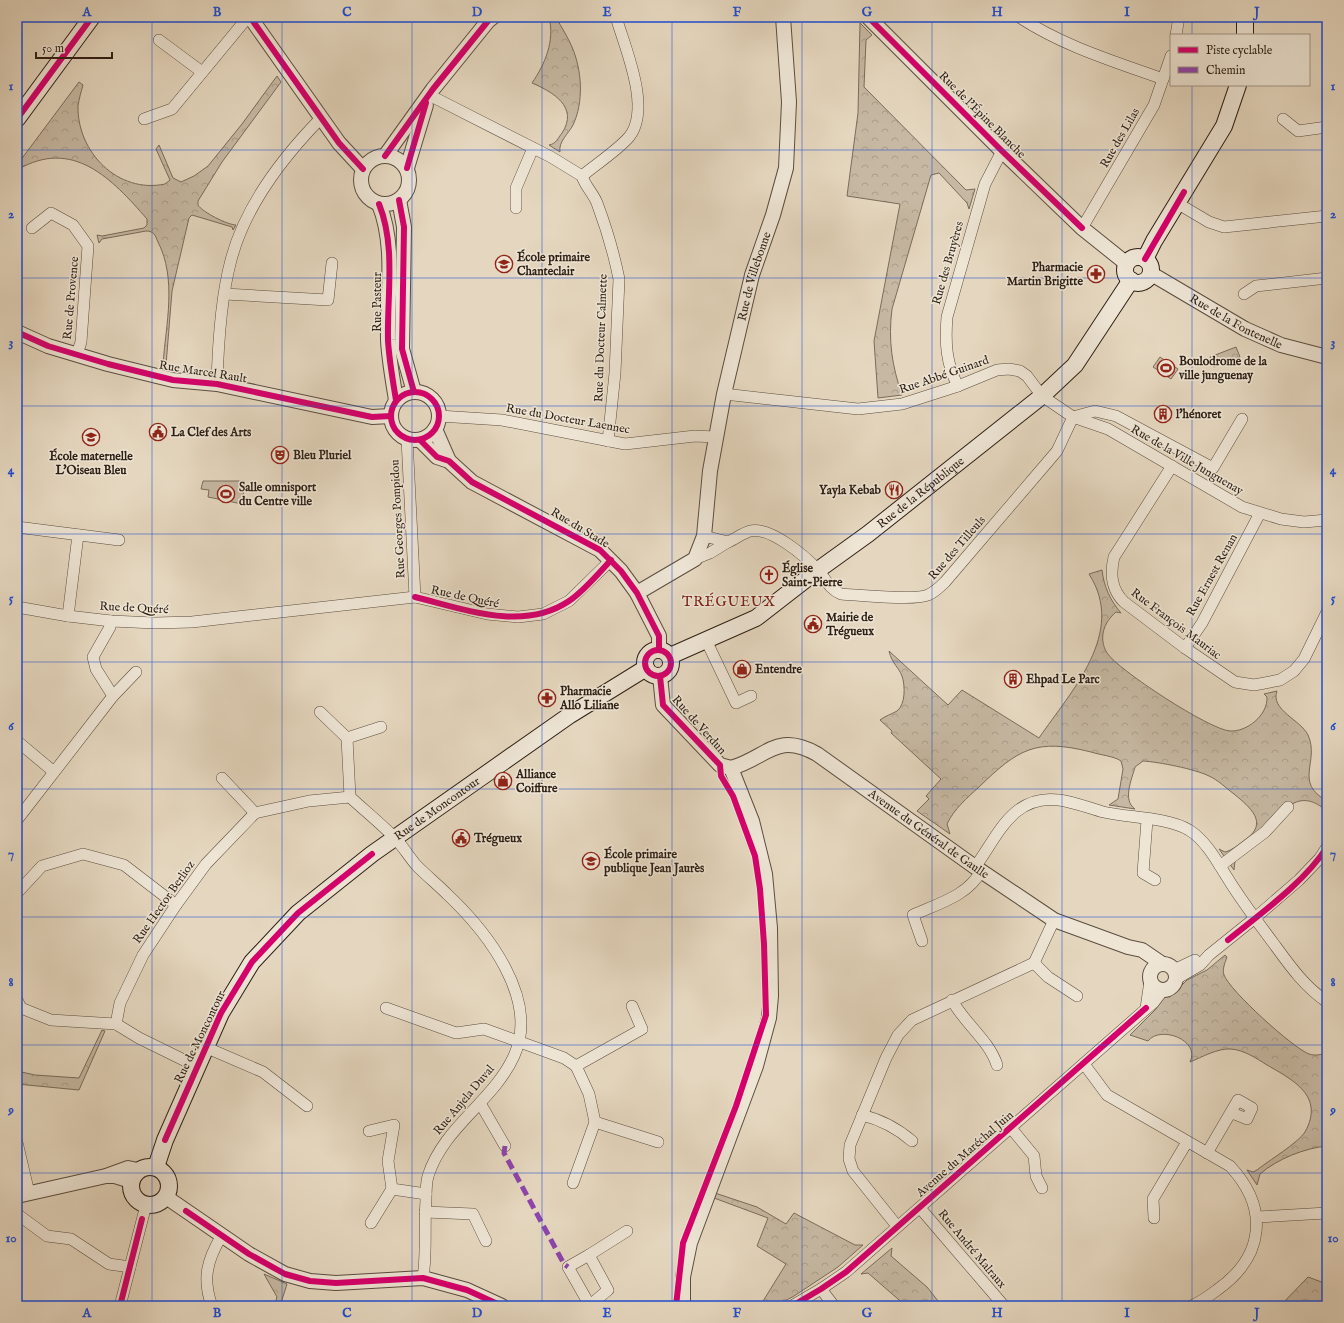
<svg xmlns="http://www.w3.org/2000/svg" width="1344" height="1323" font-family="'IM FELL English',serif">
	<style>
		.park { fill: url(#park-crowns); stroke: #7a6c5b }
		.garden { fill: #c6b8a2; stroke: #7a6c5b }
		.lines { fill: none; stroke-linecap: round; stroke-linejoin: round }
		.minor-casing { stroke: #5b4d3f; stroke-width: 12 }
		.tertiary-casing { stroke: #5b4d3f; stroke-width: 16 }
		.secondary-casing { stroke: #2d1f14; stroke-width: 18 }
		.minor { stroke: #eee5d5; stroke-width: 11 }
		.tertiary { stroke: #eee5d5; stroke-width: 14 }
		.secondary { stroke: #eee5d5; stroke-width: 16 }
		.quiet { stroke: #8e44ad; stroke-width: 5; stroke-dasharray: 10 5; stroke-linecap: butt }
		.cycleway-casing { stroke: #eee5d5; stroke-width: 8 }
		.cycleway { stroke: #d6006c; stroke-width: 6 }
		.grid { fill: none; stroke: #1d4ed8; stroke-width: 1; stroke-opacity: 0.55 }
		.labels { text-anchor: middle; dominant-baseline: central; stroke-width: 3; stroke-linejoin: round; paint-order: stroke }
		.street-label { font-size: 12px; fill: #2d1f14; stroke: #eee5d5 }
		.poi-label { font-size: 12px; font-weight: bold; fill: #2d1f14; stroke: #eee5d5; text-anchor: start }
		.quarter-label { font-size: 14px; letter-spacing: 1px; fill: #7a1f14; stroke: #eee5d5 }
		.neatline { fill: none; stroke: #1d4ed8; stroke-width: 1.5 }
		.grid-label { font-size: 13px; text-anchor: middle; font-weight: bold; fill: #1d4ed8 }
	</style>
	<defs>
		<pattern id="park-crowns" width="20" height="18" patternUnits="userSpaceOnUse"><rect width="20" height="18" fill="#c6b8a2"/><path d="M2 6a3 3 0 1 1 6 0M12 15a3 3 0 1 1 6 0" fill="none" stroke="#aa9e8b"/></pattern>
	</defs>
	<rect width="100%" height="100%" fill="#e5d7bf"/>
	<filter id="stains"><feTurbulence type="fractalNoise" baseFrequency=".005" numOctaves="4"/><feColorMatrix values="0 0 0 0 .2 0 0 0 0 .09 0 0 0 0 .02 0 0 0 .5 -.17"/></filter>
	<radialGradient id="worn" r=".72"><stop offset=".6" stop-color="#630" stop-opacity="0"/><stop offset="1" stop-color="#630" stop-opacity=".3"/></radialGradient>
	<!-- park -->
	<g class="park">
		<path d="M549 17H556C561 27 568 37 572 47 582 70 584 102 573 125 569 133 558 142 560 152L549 145C556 144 558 138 562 133 579 107 553 92 532 83 545 64 555 41 549 17Z"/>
		<path d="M860 23 872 35 866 40 864 87 966 190 975 189 969 209 967 203 939 173 931 175 892 309C888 340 892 366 902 395L878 398 874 341 900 204 847 196 858 113Z"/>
		<path d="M277 76 281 82 222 162 198 201V205C202 212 228 225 236 225L233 230 232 227 192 215 189 218 172 291 166 365 163 364C166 324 177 279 158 242 155 235 154 231 146 231L102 239 99 243 97 235 102 236 144 228 147 225V219C112 179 73 137 17 170V165L79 82 83 85C81 92 79 99 78 106 77 152 118 194 165 184L170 180 156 149 159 145 173 178 181 182 194 176 208 166 242 124Z"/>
		<polygon points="1236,347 1240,357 1214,367 1210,357"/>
		<path d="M1102 570C1104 587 1110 600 1121 613L1116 612C1104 622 1098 638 1107 653 1118 670 1210 730 1230 731 1247 732 1268 715 1267 697L1264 694 1277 691C1270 710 1301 720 1308 735 1320 762 1293 782 1327 801V811C1317 803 1307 797 1294 803L1235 861 1234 870 1219 849 1225 852C1233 850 1239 844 1246 839 1269 823 1250 807 1234 794 1226 788 1218 780 1209 776 1195 769 1159 762 1143 761L1135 767C1132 779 1122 800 1135 809L1109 805 1118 799 1123 769 1121 761C1114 756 1100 755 1091 752 1036 738 1018 749 979 787 967 798 954 809 947 824L950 834 917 811 929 799 926 796 941 779 891 733 892 731 880 720C885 716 892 714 897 711 906 704 905 685 902 676 898 666 892 664 889 651L948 705 962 690 1039 738C1071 691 1127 633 1089 574Z"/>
		<path d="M1225 955 1227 957C1225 963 1222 969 1224 975 1230 991 1293 1048 1309 1054 1315 1056 1322 1055 1327 1052V1146C1305 1148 1277 1159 1260 1174L1257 1185 1247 1170 1253 1172 1257 1170C1268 1161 1298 1143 1305 1132 1325 1096 1293 1080 1267 1065 1256 1058 1244 1050 1231 1049 1218 1048 1202 1057 1190 1062 1201 1040 1160 1025 1148 1041L1130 1035 1156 1009 1165 997H1170L1187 980 1207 970Z"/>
		<polygon points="102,1030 105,1031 79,1090 17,1084 17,1071 35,1075 79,1078"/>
		<polygon points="715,1193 757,1207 786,1224 794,1213 855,1245 863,1245 838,1267 794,1296 776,1306 760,1306 786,1264 757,1246 768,1218 714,1198"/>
		<polygon points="892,1248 891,1256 927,1287 942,1306 906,1306 868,1273 861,1274"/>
		<polygon points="264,1274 287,1284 280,1306 274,1306 277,1297"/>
		<polygon points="1308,1277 1327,1284 1327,1306 1280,1306"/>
	</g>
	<!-- garden -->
	<g class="garden">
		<polygon points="1160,357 1178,369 1171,379 1153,367"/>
		<polygon points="203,481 245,481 242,504 208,497 209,490 201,489"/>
	</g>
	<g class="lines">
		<defs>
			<g id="minor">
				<path d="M1019 17C1063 46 1113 61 1163 79"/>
				<polyline points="1176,35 1179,17"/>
				<polyline points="159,40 202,72"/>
				<path d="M429 95 551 157 582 176C585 186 593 193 597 203 606 227 614 254 619 279L615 373 608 441"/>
				<polyline points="144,119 172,109 248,17"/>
				<polyline points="1283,119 1298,131 1327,127"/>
				<path d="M582 176C595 165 618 150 629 137 652 109 625 48 616 17"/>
				<polyline points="1177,203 1209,222 1224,227 1327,216"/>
				<polyline points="516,208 516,188 533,148"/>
				<polyline points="32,228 51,213 73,225 88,246 81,342 77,354"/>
				<polyline points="1082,228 1154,105 1171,56"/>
				<polyline points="225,294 328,300 332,263"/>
				<polyline points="1244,294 1256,286 1327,278"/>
				<path d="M217 384C218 346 221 297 231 260 245 206 283 157 321 118"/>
				<path d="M958 386C946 364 945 342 947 317L985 184 1002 151"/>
				<polyline points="724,394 858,409 902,404 958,386 997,370 1009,369 1020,371 1027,376 1042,396 1073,417 1108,429 1242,507 1281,519 1304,522 1327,520"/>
				<polyline points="439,416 502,420 625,444 695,436 715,437"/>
				<polyline points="407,439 415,597"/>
				<path d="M1172 466 1114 557C1110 574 1111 589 1124 602L1185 648 1235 682 1254 685 1280 680 1294 671 1304 659 1327 612"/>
				<polyline points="17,527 119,540"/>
				<path d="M704 536 728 542C735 539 743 533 750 531 770 526 805 556 818 570 826 579 829 589 841 594 859 595 914 601 928 595 935 592 940 587 945 582L1057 451 1073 417 1095 411 1116 416 1213 468 1242 419"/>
				<polyline points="695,559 710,553 728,542"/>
				<polyline points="17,607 68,616 111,621 155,623 192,622 415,597 487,614 518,617 543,614 569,601 611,560"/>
				<polyline points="68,616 78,535"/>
				<polyline points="706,640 736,703 751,696"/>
				<polyline points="1185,648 1202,623 1260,513"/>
				<polyline points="113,696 136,672"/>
				<polyline points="320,712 347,738"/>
				<polyline points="17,741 54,772"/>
				<polyline points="222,778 255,813"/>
				<polyline points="350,797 347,738 381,727"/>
				<polyline points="17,820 113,696 96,669 93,657 110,627 111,621"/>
				<polyline points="1147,820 1143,873 1155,880"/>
				<polyline points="1220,866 1265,832 1288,807"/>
				<path d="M975 867C998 836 1012 794 1059 800 1074 802 1089 808 1103 812 1130 818 1166 817 1189 830 1207 841 1219 865 1230 882 1244 904 1259 924 1274 944 1290 966 1304 986 1327 1002"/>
				<polyline points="17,893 42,866 83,854 124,865 176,905"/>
				<path d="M922 941 913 915C937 904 968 896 981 871"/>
				<polyline points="1034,963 1048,977 1077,996"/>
				<polyline points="1174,970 1195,960"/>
				<polyline points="1176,979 1200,965 1209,955 1255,918 1299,880 1320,858 1327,847"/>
				<polyline points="17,1000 21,1008 51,1020 116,1024"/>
				<path d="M952 1000C964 1023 989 1040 997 1065"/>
				<polyline points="386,1008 456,1033 484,1029 564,1058 576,1066 642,1029 632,1006"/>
				<polyline points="1146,1008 1150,981"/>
				<polyline points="205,1047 263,1072 307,1106"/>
				<path d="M1084 1064 1107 1095 1230 1166C1269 1208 1265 1256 1217 1290 1209 1296 1201 1302 1191 1306"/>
				<path d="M196 1066 139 1038 116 1024 120 1003 143 955 176 905 206 864 255 813 309 801 350 797C364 810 380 823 394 837 403 846 409 857 417 866 427 876 438 885 448 895 487 932 540 999 514 1056 493 1102 444 1126 428 1176 426 1183 426 1192 426 1200 424 1226 427 1252 423 1278"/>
				<polyline points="576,1066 589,1094 595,1122 658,1142"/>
				<polyline points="480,1103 505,1146"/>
				<path d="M862 1115C882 1120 897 1128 912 1141"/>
				<polyline points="1011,1128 1034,1156 1036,1176 1042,1188"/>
				<polyline points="369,1131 394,1125 388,1161 392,1189 426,1194"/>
				<polyline points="17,1142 29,1193"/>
				<polyline points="1207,1153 1238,1100 1252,1108 1247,1119 1232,1113"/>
				<polyline points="573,1183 595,1122"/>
				<polyline points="920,1208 1004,1306"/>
				<polyline points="425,1212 473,1214 486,1241"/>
				<polyline points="17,1214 47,1236 71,1239 109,1264 130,1267"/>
				<polyline points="1257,1217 1327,1213"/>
				<polyline points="1154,1218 1153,1199 1187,1142"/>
				<polyline points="371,1223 392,1189"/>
				<polyline points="897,1226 853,1171 849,1159 850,1145 886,1058 898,1035 912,1020 1034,963 1054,920"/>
				<polyline points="821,1289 834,1306"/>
				<polyline points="589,1304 568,1267 589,1255"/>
				<polyline points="120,1306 146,1205"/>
				<path d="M212 1306C202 1279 207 1260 222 1235"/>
				<polyline points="589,1306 608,1290 589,1255 627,1231"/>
				<polyline points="792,1306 821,1289 846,1272 1154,1002 1163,990"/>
			</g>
			<g id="tertiary">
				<polyline points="250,17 339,143 363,169"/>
				<polyline points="868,17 1002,151 1082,228 1127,264"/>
				<circle cx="385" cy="180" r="24"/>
				<polyline points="385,156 433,89 488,21 493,17"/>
				<polyline points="407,168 426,105"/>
				<polyline points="399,200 404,227 402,349 414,392"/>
				<path d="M379 204C396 246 387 295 388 340 389 360 393 381 396 400"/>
				<path id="s1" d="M1150 273 1245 329 1281 345 1327 357"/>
				<polyline points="17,332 48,346 108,364 173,380 217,384 372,417 391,416"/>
				<circle cx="415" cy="416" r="24"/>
				<polyline points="435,429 449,461"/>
				<polyline points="420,440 437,457 449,461 472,482 600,550 621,571 637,593 659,636 659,649"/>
				<path id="s2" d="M637 593 695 559 704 536 710 471 724 394 752 275 773 215 786 168 789 102 783 17"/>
				<polyline points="660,676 663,705 720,765 731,768"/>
				<path id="s3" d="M731 768C767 758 776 731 817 754L975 867 1054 920 1128 947 1142 950 1161 963"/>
				<circle cx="1163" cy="977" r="13"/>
				<polyline points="107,1176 115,1176 131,1181"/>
				<polyline points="17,1196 106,1176 128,1168 138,1170"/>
				<polyline points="166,1197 249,1254 285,1274 310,1281 336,1283 423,1278 467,1290 502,1306"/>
				<polyline points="683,1306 683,1277 690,1243 756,1066 769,1018 771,996 770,928 765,874 752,821 731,768"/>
			</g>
			<g id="secondary">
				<polyline points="1245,17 1245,35"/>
				<polyline points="17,119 92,17"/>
				<circle cx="1138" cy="270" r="13"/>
				<polyline points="1145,259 1154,241 1224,126 1238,85"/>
				<circle cx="658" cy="663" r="13"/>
				<path id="s4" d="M670 656 756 618 818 570 868 534 1042 396 1075 365 1131 280"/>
				<circle cx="150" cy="1186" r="19"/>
				<path id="s5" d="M156 1167 165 1140 221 1013 252 962 298 913 372 854 570 715 646 668"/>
			</g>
		</defs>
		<!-- minor casing -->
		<use href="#minor" class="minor-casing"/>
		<!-- tertiary casing -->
		<use href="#tertiary" class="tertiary-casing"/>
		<!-- secondary casing -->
		<use href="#secondary" class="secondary-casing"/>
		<!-- minor -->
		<use href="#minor" class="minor"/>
		<!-- tertiary -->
		<use href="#tertiary" class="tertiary"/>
		<!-- secondary -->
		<use href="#secondary" class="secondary"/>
		<!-- quiet -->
		<polyline class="quiet" points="505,1146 504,1153 564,1264 568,1267"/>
		<defs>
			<g id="cycleway">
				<polyline points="250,17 339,143 363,169"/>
				<polyline points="868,17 1002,151 1082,228"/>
				<polyline points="17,119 92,17"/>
				<polyline points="385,156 433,89 488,21 493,17"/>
				<polyline points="407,168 426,103"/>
				<polyline points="399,200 404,227 402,349 414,392"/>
				<path d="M379 204C396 246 387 295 388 340 389 360 393 381 396 400"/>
				<polyline points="1145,259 1184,192"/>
				<polyline points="17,332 48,346 108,364 173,380 217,384 372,417 391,416"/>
				<circle cx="415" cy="416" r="24"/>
				<polyline points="420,440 437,457 449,461 472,482 600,550 621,571 637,593 659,636 659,649"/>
				<path d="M415 597C464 609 523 632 569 601 583 592 599 573 611 560"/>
				<circle cx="658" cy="663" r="13"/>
				<polyline points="660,676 663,705 720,765 721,776 733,796 755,856 760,889 764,944 766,1015 736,1106 683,1243 676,1306"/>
				<path d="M1228 940C1261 913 1304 883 1327 847"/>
				<polyline points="165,1140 221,1013 252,962 298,913 372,854"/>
				<polyline points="186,1211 249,1254 285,1274 310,1281 336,1283 423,1278 467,1290 502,1306"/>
				<polyline points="120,1306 142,1219"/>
				<polyline points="792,1306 821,1289 846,1272 1146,1008"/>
			</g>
		</defs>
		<!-- cycleway casing -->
		<use href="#cycleway" class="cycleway-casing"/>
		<!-- cycleway -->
		<use href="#cycleway" class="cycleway"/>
	</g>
	<!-- grid -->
	<path class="grid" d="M152 17V1306M282 17V1306M412 17V1306M542 17V1306M672 17V1306M802 17V1306M932 17V1306M1062 17V1306M1192 17V35M1192 85V1306M17 150H1327M17 278H1327M17 406H1327M17 534H1327M17 662H1327M17 789H1327M17 917H1327M17 1045H1327M17 1173H1327"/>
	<!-- icons -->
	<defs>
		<symbol id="school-ring" viewBox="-11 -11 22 22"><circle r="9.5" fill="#eee5d5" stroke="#8f2418" stroke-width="1.5"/><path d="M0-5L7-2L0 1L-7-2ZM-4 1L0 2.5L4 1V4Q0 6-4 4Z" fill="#8f2418"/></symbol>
		<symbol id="pharmacy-ring" viewBox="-11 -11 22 22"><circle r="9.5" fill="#eee5d5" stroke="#8f2418" stroke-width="1.5"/><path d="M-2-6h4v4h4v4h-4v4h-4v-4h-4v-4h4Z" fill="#8f2418"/></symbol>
		<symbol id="stadium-ring" viewBox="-11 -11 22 22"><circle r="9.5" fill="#eee5d5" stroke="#8f2418" stroke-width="1.5"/><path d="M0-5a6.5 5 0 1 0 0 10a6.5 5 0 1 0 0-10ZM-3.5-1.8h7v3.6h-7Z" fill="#8f2418"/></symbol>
		<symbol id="building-ring" viewBox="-11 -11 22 22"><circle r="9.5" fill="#eee5d5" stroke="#8f2418" stroke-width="1.5"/><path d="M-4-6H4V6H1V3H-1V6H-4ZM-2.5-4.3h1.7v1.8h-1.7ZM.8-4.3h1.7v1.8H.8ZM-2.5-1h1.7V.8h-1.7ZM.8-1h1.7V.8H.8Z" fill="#8f2418"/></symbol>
		<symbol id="civic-ring" viewBox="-11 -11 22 22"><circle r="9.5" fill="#eee5d5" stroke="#8f2418" stroke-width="1.5"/><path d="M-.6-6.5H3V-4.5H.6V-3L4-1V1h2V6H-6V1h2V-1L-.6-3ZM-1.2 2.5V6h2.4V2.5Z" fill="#8f2418"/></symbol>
		<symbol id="theatre-ring" viewBox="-11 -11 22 22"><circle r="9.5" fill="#eee5d5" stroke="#8f2418" stroke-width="1.5"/><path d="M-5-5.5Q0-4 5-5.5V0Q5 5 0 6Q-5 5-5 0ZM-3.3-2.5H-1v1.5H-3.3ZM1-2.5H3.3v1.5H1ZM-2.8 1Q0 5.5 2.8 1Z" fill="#8f2418"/></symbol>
		<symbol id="restaurant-ring" viewBox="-11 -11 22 22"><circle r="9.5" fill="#eee5d5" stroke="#8f2418" stroke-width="1.5"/><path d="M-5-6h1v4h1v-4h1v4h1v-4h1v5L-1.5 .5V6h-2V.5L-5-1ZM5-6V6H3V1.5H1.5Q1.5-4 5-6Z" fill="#8f2418"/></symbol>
		<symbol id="church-ring" viewBox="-11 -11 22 22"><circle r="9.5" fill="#eee5d5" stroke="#8f2418" stroke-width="1.5"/><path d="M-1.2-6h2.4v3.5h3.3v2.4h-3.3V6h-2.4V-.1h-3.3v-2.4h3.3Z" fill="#8f2418"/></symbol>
		<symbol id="shop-ring" viewBox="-11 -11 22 22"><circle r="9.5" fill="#eee5d5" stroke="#8f2418" stroke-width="1.5"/><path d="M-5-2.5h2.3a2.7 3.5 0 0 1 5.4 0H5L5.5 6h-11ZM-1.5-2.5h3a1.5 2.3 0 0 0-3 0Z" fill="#8f2418"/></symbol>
	</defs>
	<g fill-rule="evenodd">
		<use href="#school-ring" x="494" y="254" width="20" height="20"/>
		<use href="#pharmacy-ring" x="1086" y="264" width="20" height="20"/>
		<use href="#stadium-ring" x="1156" y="358" width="20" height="20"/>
		<use href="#building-ring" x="1153" y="404" width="20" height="20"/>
		<use href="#civic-ring" x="148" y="422" width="20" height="20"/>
		<use href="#school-ring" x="81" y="427" width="20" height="20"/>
		<use href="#theatre-ring" x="270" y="445" width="20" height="20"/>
		<use href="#restaurant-ring" x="884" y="480" width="20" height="20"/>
		<use href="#stadium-ring" x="216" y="484" width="20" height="20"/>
		<use href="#church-ring" x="759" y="565" width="20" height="20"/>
		<use href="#civic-ring" x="803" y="614" width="20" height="20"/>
		<use href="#shop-ring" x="732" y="659" width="20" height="20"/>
		<use href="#building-ring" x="1003" y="669" width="20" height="20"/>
		<use href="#pharmacy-ring" x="537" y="688" width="20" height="20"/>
		<use href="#shop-ring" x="493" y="771" width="20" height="20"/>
		<use href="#civic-ring" x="451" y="828" width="20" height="20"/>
		<use href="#school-ring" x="581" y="851" width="20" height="20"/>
	</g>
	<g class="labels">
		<!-- street labels -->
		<g class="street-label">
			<text transform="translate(982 115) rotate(45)">Rue de l'Épine Blanche</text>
			<text transform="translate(1120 138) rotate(-60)">Rue des Lilas</text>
			<text transform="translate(948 263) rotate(-74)">Rue des Bruyères</text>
			<text stroke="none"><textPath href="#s2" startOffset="357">Rue de Villebonne</textPath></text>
			<text transform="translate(71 298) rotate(-85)">Rue de Provence</text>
			<text transform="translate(377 302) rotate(-90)">Rue Pasteur</text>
			<text stroke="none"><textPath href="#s1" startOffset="99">Rue de la Fontenelle</textPath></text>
			<text transform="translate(601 338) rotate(-88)">Rue du Docteur Calmette</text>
			<text transform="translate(203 372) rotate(9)">Rue Marcel Rault</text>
			<text transform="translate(944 375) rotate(-19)">Rue Abbé Guinard</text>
			<text transform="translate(568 419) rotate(10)">Rue du Docteur Laennec</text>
			<text transform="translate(1187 460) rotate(30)">Rue de la Ville Junguenay</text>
			<text stroke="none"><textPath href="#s4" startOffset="301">Rue de la République</textPath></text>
			<text transform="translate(398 519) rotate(-93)">Rue Georges Pompidou</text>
			<text transform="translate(580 528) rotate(31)">Rue du Stade</text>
			<text transform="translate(957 548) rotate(-49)">Rue des Tilleuls</text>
			<text transform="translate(1212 575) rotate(-61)">Rue Ernest Renan</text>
			<text transform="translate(465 597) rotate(12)">Rue de Quéré</text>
			<text transform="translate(134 608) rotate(3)">Rue de Quéré</text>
			<text transform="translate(1176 624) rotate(37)">Rue François Mauriac</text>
			<text transform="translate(699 725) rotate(48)">Rue de Verdun</text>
			<text stroke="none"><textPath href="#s5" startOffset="468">Rue de Moncontour</textPath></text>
			<text stroke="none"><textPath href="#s3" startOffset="230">Avenue du Général de Gaulle</textPath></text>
			<text transform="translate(164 902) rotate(-55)">Rue Hector Berlioz</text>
			<text transform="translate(200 1037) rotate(-64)">Rue de Moncontour</text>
			<text transform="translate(464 1100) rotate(-50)">Rue Anjela Duval</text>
			<text transform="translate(965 1154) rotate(-41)">Avenue du Maréchal Juin</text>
			<text transform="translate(972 1249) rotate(50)">Rue André Malraux</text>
		</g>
		<!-- poi labels -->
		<g class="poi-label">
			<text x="517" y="257">École primaire<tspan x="517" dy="14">Chanteclair</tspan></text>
			<text x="1083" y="267" text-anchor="end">Pharmacie<tspan x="1083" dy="14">Martin Brigitte</tspan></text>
			<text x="1179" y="361">Boulodrome de la<tspan x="1179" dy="14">ville junguenay</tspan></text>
			<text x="1176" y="414">l'hénoret</text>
			<text x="171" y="432">La Clef des Arts</text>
			<text x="293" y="455">Bleu Pluriel</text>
			<text x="91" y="456" text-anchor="middle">École maternelle<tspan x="91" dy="14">L'Oiseau Bleu</tspan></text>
			<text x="239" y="487">Salle omnisport<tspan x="239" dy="14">du Centre ville</tspan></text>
			<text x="881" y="490" text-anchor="end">Yayla Kebab</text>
			<text x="782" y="568">Église<tspan x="782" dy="14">Saint-Pierre</tspan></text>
			<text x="826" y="617">Mairie de<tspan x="826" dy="14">Trégueux</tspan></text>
			<text x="755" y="669">Entendre</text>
			<text x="1026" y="679">Ehpad Le Parc</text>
			<text x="560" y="691">Pharmacie<tspan x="560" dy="14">Allo Liliane</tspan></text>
			<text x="516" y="774">Alliance<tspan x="516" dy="14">Coiffure</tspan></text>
			<text x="474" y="838">Trégueux</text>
			<text x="604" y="854">École primaire<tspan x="604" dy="14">publique Jean Jaurès</tspan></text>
		</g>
		<!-- quarter labels -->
		<g class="quarter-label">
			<text x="729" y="602">TRÉGUEUX</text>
		</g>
	</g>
	<!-- margin -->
	<rect width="1344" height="1323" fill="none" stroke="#e5d7bf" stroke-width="44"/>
	<!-- legend -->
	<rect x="1170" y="34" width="140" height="52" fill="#eee5d5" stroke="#a19688"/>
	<rect x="1178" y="47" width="20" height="6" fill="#d6006c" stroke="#a19688"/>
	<text x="1206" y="54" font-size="12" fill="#2d1f14">Piste cyclable</text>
	<rect x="1178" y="67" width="20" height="6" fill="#8e44ad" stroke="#a19688"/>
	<text x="1206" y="74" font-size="12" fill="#2d1f14">Chemin</text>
	<!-- scale -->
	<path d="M36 52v6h76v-6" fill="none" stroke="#2d1f14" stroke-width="2"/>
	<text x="42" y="52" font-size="12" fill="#2d1f14" stroke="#eee5d5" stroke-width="3" paint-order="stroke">50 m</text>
	<rect x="22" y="22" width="1300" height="1279" class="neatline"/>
	<g class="grid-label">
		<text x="87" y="16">A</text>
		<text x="217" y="16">B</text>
		<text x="347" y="16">C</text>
		<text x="477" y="16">D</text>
		<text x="607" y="16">E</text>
		<text x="737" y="16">F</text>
		<text x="867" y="16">G</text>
		<text x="997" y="16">H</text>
		<text x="1127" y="16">I</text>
		<text x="1257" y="16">J</text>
		<text x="11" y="90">1</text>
		<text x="1333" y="90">1</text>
		<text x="11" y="218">2</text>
		<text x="1333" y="218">2</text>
		<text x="11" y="346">3</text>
		<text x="1333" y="346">3</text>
		<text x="11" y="474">4</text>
		<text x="1333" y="474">4</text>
		<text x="11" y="602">5</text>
		<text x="1333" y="602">5</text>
		<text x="11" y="730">6</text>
		<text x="1333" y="730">6</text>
		<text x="11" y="858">7</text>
		<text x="1333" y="858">7</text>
		<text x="11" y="986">8</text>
		<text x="1333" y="986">8</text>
		<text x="11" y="1114">9</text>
		<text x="1333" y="1114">9</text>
		<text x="11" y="1242">10</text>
		<text x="1333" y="1242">10</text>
		<text x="87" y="1317">A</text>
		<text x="217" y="1317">B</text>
		<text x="347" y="1317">C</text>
		<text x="477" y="1317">D</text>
		<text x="607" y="1317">E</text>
		<text x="737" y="1317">F</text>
		<text x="867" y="1317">G</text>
		<text x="997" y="1317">H</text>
		<text x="1127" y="1317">I</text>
		<text x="1257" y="1317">J</text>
	</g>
	<rect width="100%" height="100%" filter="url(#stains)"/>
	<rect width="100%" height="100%" fill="url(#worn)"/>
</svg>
